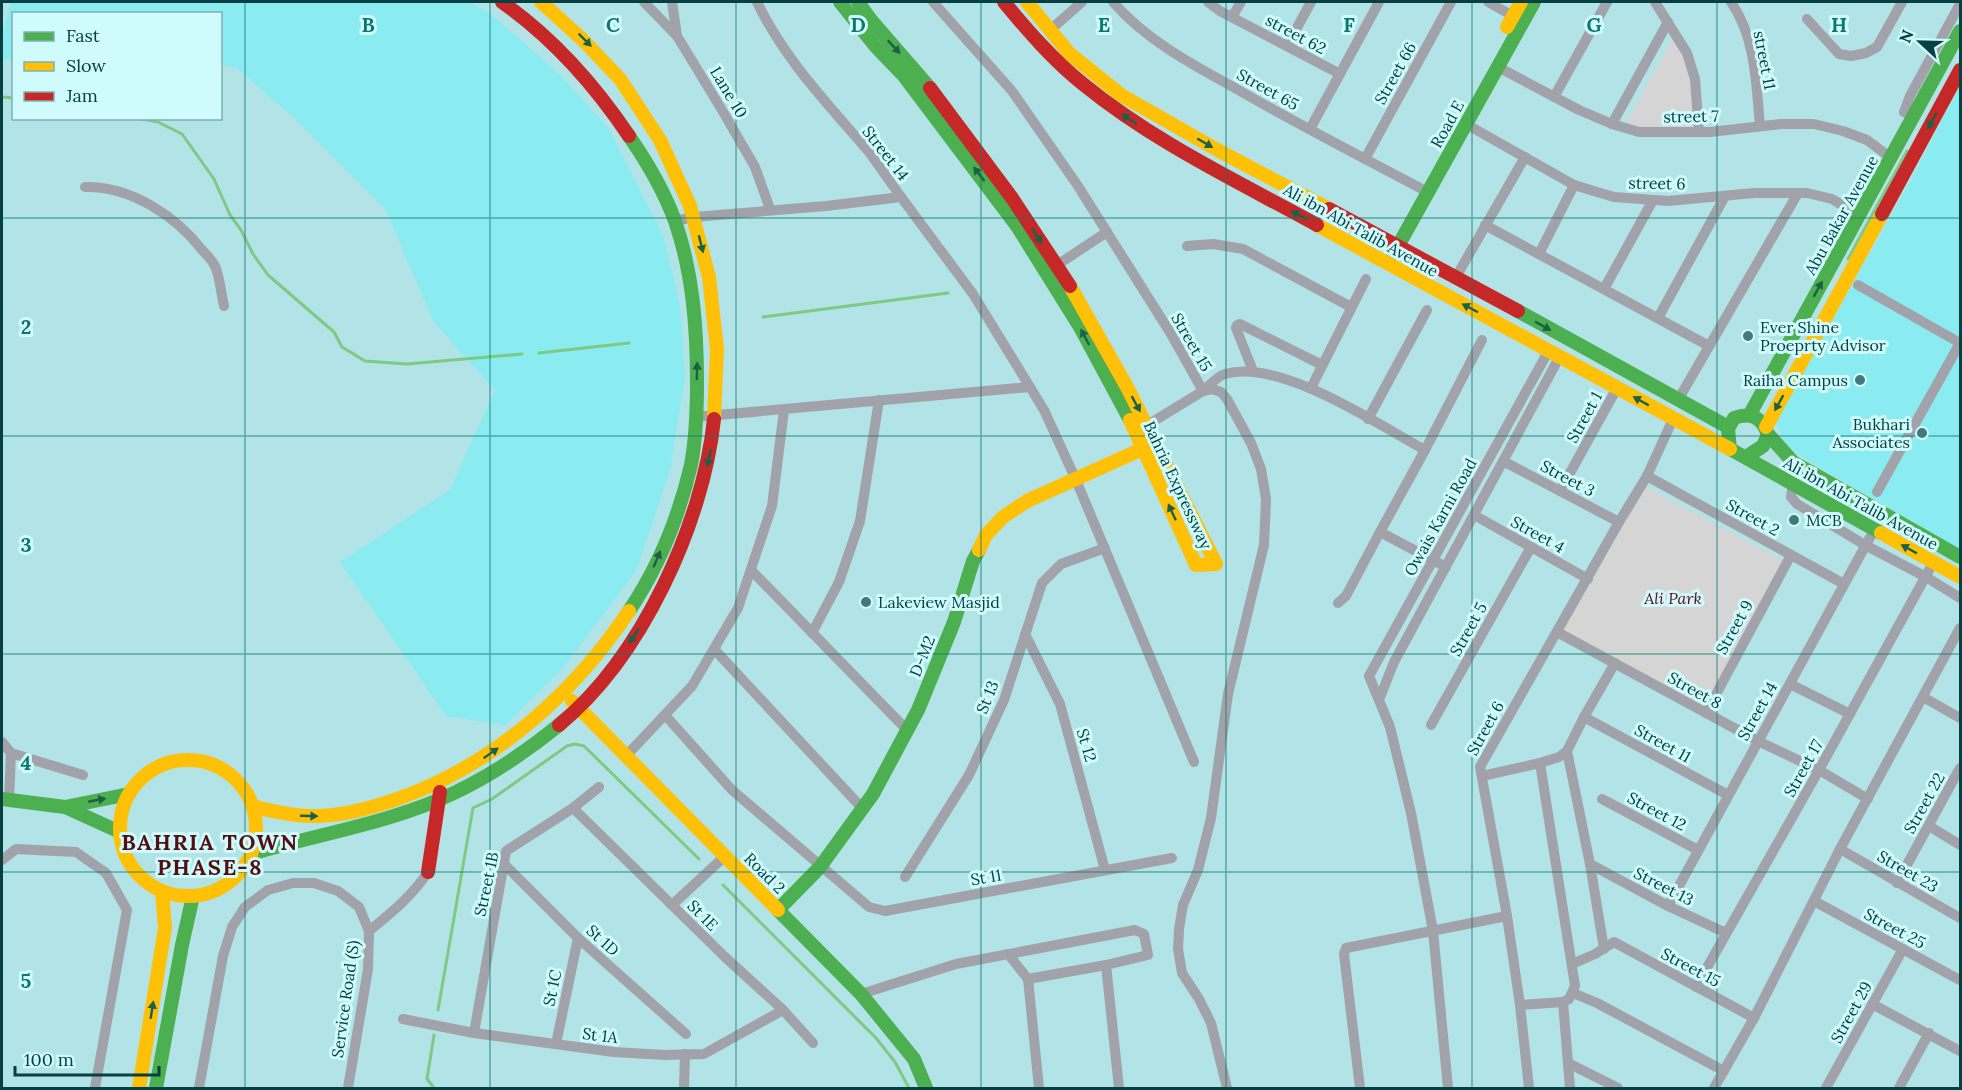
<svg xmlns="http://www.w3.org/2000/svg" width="1962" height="1090" font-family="Lora,serif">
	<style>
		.built { fill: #8aebf1 }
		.green { fill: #d5d5d6 }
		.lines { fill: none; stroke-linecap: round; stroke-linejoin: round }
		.stream { stroke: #7eca85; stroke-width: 3 }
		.street { stroke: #a1a2aa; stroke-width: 10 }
		.fast { stroke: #4caf50; stroke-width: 14 }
		.slow { stroke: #ffc107; stroke-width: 14 }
		.jam { stroke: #c62828; stroke-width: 14 }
		.oneway { fill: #1c6147 }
		.grid { fill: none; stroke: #0f766e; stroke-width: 1.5; stroke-opacity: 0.55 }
		.poi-dot { fill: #43797c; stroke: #d0fbfd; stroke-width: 2 }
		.labels { text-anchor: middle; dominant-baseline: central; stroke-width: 6; stroke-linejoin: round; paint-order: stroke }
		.street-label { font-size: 16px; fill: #074043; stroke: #d0fbfd }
		.poi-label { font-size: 16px; fill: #074043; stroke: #d0fbfd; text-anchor: start }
		.park-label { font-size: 16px; font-style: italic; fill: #5d0714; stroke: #d0fbfd }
		.district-label { font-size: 22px; font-weight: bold; letter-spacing: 1.5px; fill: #530e14; stroke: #d0fbfd }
		.grid-label { font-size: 20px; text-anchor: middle; font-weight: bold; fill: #0f766e; stroke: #d0fbfd; stroke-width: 6; stroke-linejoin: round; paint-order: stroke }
	</style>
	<rect width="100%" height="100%" fill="#b2e3e6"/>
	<!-- built -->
	<g class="built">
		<polygon points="10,2 469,2 491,14 558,73 609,129 663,235 680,305 685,376 670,470 636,571 563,668 505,725 446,716 340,562 450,490 495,390 434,322 385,209 292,116 237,68 221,65 220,14 14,14 13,58 2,60 2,43"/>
		<polygon points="1960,85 1960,549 1806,460 1786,445 1776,422 1909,183"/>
	</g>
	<!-- green -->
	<g class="green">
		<polygon points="1672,39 1685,58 1690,74 1696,129 1647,130 1625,125"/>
		<polygon points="1646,487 1784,561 1703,710 1562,631"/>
	</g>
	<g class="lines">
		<!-- stream -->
		<g class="stream">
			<polyline points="2,97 14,98"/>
			<polyline points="137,118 158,122 182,134 214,179 230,215 241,230 253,254 268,275 334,332 342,347 365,361 407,364 522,354"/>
			<polyline points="1848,259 1907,151"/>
			<polyline points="763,317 948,293"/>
			<polyline points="539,353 629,343"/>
			<polyline points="723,885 876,1038 895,1062 909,1088"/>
			<polyline points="438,1010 473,808 492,799 567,746 575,744 584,746 699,859"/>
			<polyline points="434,1088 427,1079 434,1035"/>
		</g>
		<!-- street -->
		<g class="street">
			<polyline points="644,2 677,36 722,110 755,167 770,209"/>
			<polyline points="672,2 677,36"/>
			<path d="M933 2 1012 91 1078 186 1127 264 1171 334 1203 391C1209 386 1217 376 1225 374 1280 358 1377 424 1425 450L1380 532 1446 567"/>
			<path d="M1113 2C1146 40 1191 64 1235 88 1295 123 1358 155 1420 188"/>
			<polyline points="1208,2 1220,11 1340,74"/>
			<polyline points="1488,2 1513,16"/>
			<polyline points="1655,2 1687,53 1695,79 1699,132"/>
			<path d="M1731 2C1756 38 1756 84 1760 126"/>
			<polyline points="1232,17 1241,2"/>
			<polyline points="1807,19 1839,54 1851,56 1866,53 1877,47 1902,2"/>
			<polyline points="1049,31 1082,2"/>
			<polyline points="1287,46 1311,2"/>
			<polyline points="1498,67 1579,110 1612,124 1639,132 1710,132 1781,124 1814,124 1843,131 1867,140 1891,158"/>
			<polyline points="1554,97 1607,2"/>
			<polyline points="1913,117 1904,112 1910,96 1960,4"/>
			<polyline points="1466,124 1574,185 1614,197 1668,201 1754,193 1807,193 1832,199 1859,215"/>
			<polyline points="1612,124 1668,22"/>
			<polyline points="1310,129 1379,2"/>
			<polyline points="1365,159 1451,2"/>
			<path d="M85 187C131 186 176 216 203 251 207 255 212 260 215 266 220 277 221 294 224 306"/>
			<polyline points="901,197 973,294 1044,410 1076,480 1194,762"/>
			<path d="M675 221 694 217 826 206 901 197C890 182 880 167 869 152 828 104 784 59 757 2"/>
			<polyline points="1485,225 1709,346"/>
			<polyline points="1187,246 1213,244 1243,249 1351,307"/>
			<polyline points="1539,254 1574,185"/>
			<polyline points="1057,265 1107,232"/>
			<polyline points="1456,277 1525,157"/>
			<polyline points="1858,285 1960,343"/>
			<polyline points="1604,289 1653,200"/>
			<polyline points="1658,318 1725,196"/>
			<polyline points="1253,371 1236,328 1237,325 1240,324 1322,365"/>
			<polyline points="1311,388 1366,279"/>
			<polyline points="1678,400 1798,193"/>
			<polyline points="696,417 1030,387"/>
			<polyline points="1368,419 1427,310"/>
			<polyline points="1144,427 1203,391 1212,389 1221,392 1227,399 1251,443 1261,469 1266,499 1264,545 1228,694 1211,818 1198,870 1183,905 1179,929 1178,949 1182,973 1199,999 1211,1023 1227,1088"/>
			<polyline points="1425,450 1482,340"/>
			<polyline points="1503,461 1619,522"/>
			<polyline points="1647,476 1844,584"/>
			<polyline points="1793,485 1791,497 1797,504 1865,545 1926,577 1960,598"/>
			<polyline points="1560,491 1617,388"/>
			<polyline points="1877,492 1960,343"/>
			<polyline points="1474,515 1588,579"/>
			<polyline points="751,570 907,730"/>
			<polyline points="1338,603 1346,596 1380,532"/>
			<polyline points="1557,632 1758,741 1819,770 1868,799"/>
			<polyline points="812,633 839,582 860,521 879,400"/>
			<polyline points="1025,634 1060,704 1105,870"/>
			<polyline points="714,649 862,808"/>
			<polyline points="1790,684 1850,714"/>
			<polyline points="1923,697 1960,718"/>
			<polyline points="1379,700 1394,662 1560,356"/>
			<polyline points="1706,713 1791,555"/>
			<polyline points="665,715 732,790 869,907 885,911 1172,858"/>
			<polyline points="1584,717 1728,795"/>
			<polyline points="1431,725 1531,547"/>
			<polyline points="2,742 11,753 9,800"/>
			<polyline points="1567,751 1590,864 1604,949"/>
			<polyline points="11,753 83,775"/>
			<polyline points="626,756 692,686 738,608 772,506 784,410"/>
			<polyline points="1482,776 1540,763 1559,757 1567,751 1584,717 1615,663"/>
			<polyline points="1602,799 1698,850"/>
			<polyline points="573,808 725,957 783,1010 813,1043"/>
			<polyline points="1929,826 1960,845"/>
			<polyline points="1840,849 1960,918"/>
			<polyline points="2,860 16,849 76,852 106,873 127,910 95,1088"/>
			<polyline points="504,864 578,938 686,1034"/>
			<polyline points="1590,864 1668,906 1726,933"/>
			<polyline points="905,877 969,775 1004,700 1042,583 1061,564 1105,548"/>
			<polyline points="1897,883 1960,768"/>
			<polyline points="1814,901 1960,980"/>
			<polyline points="672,905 725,856"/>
			<polyline points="1668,906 1874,530"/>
			<path d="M369 931C391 913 412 896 428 872"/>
			<polyline points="1008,954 1028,979 1039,1088"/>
			<polyline points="1572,964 1595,954 1614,942 1754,1018"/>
			<polyline points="1106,965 1119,1088"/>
			<polyline points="1696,987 1819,770 1933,563"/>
			<polyline points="1573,993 1597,1003 1724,1071"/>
			<polyline points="861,994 956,964 1135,930 1144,934 1148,955 1106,965 1028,979"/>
			<polyline points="1563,1002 1570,1088"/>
			<polyline points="1872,1004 1960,1051"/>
			<polyline points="1520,1005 1563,1002 1569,999 1575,986 1540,763"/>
			<polyline points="403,1019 474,1033 614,1052 665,1055 704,1054 783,1010"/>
			<polyline points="474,1033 506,851 573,808 599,787"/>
			<polyline points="556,1044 578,938"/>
			<polyline points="1568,1063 1618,1088"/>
			<polyline points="199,1088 223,956 232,927 245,907 268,890 293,883 314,883 338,891 359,907 369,931 368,969 348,1088"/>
			<polyline points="684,1088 685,1054"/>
			<polyline points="1360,1088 1344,954 1346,948 1507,916"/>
			<polyline points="1448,1088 1433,931 1411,813 1390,727 1369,676 1549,350"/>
			<polyline points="1529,1088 1520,1005 1507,916 1480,767 1619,522 1647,476 1673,419"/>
			<polyline points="1714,1088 1754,1018 1840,849 1960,628"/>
			<polyline points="1826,1088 1903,949"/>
			<polyline points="1899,1088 1929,1033"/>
		</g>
		<!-- fast -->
		<g class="fast">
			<polyline points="840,2 876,47 904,76 1017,226 1080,327 1130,420"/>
			<polyline points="858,2 871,20 930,88"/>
			<polyline points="1393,255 1534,2"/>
			<polyline points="1518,311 1728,427"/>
			<polyline points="1750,414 1960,31"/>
			<polyline points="1767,433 1793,462 1960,557"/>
			<path d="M1746 457 1763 446 1768 435C1762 417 1751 412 1734 418L1728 429 1730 449 1881 533"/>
			<path d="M629 611C658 568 679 516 691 465 696 438 697 410 697 383 697 328 693 273 675 221 664 191 647 162 629 136"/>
			<polyline points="2,799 65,807 129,794"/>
			<polyline points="65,807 120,832"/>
			<path d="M251 854C318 834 391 823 454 793 492 775 527 751 559 725"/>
			<polyline points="778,910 861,994 914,1059 926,1088"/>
			<polyline points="778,910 820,867 873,794 918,710 954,622 973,561 979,550"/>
			<polyline points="156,1088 182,945 193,896"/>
		</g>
		<!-- slow -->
		<g class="slow">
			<polyline points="541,2 582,39 620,79 660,140 690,206 709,277 717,349 714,419"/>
			<polyline points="1027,2 1069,53 1121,95 1221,152 1329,209"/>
			<polyline points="1507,27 1521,2"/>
			<polyline points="1317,225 1730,449"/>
			<polyline points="1070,286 1127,387 1216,564 1196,565 1130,420"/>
			<polyline points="1766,427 1882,214"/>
			<polyline points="1881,533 1960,577"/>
			<polyline points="979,550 986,535 1003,517 1027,501 1151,445"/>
			<polyline points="572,701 778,910"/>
			<circle cx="188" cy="828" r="68"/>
			<path d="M252 806C274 812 296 817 319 816 350 815 379 806 408 795 499 760 575 692 629 611"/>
			<polyline points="139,1088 165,928 162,891"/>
		</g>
		<!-- jam -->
		<g class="jam">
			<path d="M502 2C553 38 594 84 629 136"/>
			<path d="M1004 2C1028 31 1053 60 1083 84 1154 142 1237 181 1317 225"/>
			<polyline points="930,88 1012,198 1070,286"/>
			<polyline points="1329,209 1518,311"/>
			<polyline points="1882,214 1960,70"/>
			<path d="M559 725C641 658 703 524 714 419"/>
			<polyline points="428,872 440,792"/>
		</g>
	</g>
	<!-- one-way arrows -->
	<defs><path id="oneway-solid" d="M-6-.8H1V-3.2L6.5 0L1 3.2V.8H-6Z" transform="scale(1.5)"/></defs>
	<g class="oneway">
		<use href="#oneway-solid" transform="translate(585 40) rotate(45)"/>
		<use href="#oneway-solid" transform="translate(894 47) rotate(47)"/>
		<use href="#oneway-solid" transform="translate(1129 119) rotate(-146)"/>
		<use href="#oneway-solid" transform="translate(1932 121) rotate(119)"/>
		<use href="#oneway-solid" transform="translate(1205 143) rotate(30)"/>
		<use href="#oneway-solid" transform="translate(979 174) rotate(-127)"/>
		<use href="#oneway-solid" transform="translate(1299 215) rotate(-152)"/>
		<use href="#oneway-solid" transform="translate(1037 236) rotate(57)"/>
		<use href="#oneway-solid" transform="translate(701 244) rotate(76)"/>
		<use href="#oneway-solid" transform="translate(1818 289) rotate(-61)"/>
		<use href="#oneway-solid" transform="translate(1470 308) rotate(-152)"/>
		<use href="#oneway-solid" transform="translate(1543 326) rotate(29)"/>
		<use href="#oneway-solid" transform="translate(1085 337) rotate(-118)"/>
		<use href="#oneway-solid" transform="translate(697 371) rotate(-89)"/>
		<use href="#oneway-solid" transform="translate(1641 401) rotate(-151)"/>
		<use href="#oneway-solid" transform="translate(1779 403) rotate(119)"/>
		<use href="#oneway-solid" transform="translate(1136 404) rotate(61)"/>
		<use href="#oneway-solid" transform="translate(709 458) rotate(102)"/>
		<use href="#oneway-solid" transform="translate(1172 512) rotate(-115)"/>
		<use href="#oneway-solid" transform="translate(1909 549) rotate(-151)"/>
		<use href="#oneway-solid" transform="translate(657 559) rotate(-67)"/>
		<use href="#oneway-solid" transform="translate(634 636) rotate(124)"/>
		<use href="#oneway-solid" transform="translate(491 753) rotate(-35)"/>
		<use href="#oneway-solid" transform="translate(97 800) rotate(-11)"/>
		<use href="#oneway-solid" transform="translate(309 816) rotate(2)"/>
		<use href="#oneway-solid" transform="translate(152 1010) rotate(-81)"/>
	</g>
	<!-- grid -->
	<path class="grid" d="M245 2V1088M490 2V1088M736 2V1088M981 2V1088M1226 2V1088M1472 2V1088M1717 2V1088M2 218H1960M2 436H1960M2 654H1960M2 872H1960"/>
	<!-- markers -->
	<g class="poi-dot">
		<circle cx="1748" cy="336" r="6"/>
		<circle cx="1860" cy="380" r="6"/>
		<circle cx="1922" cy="433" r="6"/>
		<circle cx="1794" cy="520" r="6"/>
		<circle cx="866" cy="602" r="6"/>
	</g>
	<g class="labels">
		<!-- street labels -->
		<g class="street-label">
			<text transform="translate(1296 34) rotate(28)">street 62</text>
			<text transform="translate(1765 60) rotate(79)">street 11</text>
			<text transform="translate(1395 73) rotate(-61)">Street 66</text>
			<text transform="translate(1268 89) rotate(29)">Street 65</text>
			<text transform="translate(729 92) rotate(59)">Lane 10</text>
			<text transform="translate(1691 116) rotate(-1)">street 7</text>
			<text transform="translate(1447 124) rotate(-61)">Road E</text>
			<text transform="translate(886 153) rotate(52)">Street 14</text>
			<text transform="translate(1657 183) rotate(1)">street 6</text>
			<text transform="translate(1841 215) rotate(-61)">Abu Bakar Avenue</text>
			<text transform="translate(1361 230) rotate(29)">Ali ibn Abi Talib Avenue</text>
			<text transform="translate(1192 342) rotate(60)">Street 15</text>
			<text transform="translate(1584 417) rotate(-61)">Street 1</text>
			<text transform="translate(1568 478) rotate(28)">Street 3</text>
			<text transform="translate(1178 485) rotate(65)">Bahria Expressway</text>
			<text transform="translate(1861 503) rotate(29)">Ali ibn Abi Talib Avenue</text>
			<text transform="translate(1440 517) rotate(-61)">Owais Karni Road</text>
			<text transform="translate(1753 517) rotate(29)">Street 2</text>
			<text transform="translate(1538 534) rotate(29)">Street 4</text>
			<text transform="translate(1734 627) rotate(-61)">Street 9</text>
			<text transform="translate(1468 629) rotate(-61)">Street 5</text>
			<text transform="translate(922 656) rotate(-68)">D-M2</text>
			<text transform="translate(1695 690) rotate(29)">Street 8</text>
			<text transform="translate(987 697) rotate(-68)">St 13</text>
			<text transform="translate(1757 711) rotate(-61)">Street 14</text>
			<text transform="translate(1485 728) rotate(-61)">Street 6</text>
			<text transform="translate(1663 743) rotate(29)">Street 11</text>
			<text transform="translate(1087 745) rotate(74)">St 12</text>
			<text transform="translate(1803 768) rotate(-61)">Street 17</text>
			<text transform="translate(1924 803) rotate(-61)">Street 22</text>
			<text transform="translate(1657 811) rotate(28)">Street 12</text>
			<text transform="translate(1908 871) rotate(30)">Street 23</text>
			<text transform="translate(765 873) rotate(45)">Road 2</text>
			<text transform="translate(986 877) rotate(-10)">St 11</text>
			<text transform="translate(486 884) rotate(-78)">Street 1B</text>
			<text transform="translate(1664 886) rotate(27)">Street 13</text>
			<text transform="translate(703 915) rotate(45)">St 1E</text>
			<text transform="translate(1895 928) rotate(28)">Street 25</text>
			<text transform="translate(603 940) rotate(42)">St 1D</text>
			<text transform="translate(1691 967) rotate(28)">Street 15</text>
			<text transform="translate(552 988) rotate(-78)">St 1C</text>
			<text transform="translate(345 999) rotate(-82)">Service Road (S)</text>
			<text transform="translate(1851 1012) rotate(-61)">Street 29</text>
			<text transform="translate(600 1035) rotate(7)">St 1A</text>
		</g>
		<!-- poi labels -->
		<g class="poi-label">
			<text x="1760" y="327">Ever Shine<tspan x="1760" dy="18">Proeprty Advisor</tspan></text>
			<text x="1848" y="380" text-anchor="end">Raiha Campus</text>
			<text x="1910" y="424" text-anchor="end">Bukhari<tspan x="1910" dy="18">Associates</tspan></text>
			<text x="1806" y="520">MCB</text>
			<text x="878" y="602">Lakeview Masjid</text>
		</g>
		<!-- park labels -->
		<g class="park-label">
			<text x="1673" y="598">Ali Park</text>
		</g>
		<!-- district labels -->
		<g class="district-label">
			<text x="210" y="842">BAHRIA TOWN<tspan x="210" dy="25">PHASE-8</tspan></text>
		</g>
	</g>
	<g class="grid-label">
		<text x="368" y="32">B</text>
		<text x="613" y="32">C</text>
		<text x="858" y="32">D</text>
		<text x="1104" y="32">E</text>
		<text x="1349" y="32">F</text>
		<text x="1594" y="32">G</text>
		<text x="1839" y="32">H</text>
		<text x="26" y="334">2</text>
		<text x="26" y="552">3</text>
		<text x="26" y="770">4</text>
		<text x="26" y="988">5</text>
	</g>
	<!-- border -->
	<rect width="1962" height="1090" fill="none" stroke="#074043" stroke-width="6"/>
	<!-- legend -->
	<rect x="12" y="12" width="210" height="108" fill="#d0fbfd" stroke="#80b0b3" stroke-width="1.5"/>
	<rect x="24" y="32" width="30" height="9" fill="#4caf50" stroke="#80b0b3" stroke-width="1.5"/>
	<text x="66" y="42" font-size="18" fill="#074043">Fast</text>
	<rect x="24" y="62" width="30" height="9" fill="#ffc107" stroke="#80b0b3" stroke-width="1.5"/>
	<text x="66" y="72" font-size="18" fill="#074043">Slow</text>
	<rect x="24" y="92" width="30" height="9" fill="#c62828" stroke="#80b0b3" stroke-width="1.5"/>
	<text x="66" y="102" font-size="18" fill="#074043">Jam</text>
	<!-- north arrow -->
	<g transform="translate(1920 42) rotate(292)" stroke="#d0fbfd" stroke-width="4.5" paint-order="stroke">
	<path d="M0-4.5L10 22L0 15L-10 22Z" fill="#074043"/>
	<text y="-9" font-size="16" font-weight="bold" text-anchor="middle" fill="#074043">N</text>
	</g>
	<!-- scale -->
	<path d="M15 1066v9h144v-9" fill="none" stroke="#074043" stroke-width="3"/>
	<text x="24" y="1066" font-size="18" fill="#074043" stroke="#d0fbfd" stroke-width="4.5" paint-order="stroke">100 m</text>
</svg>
